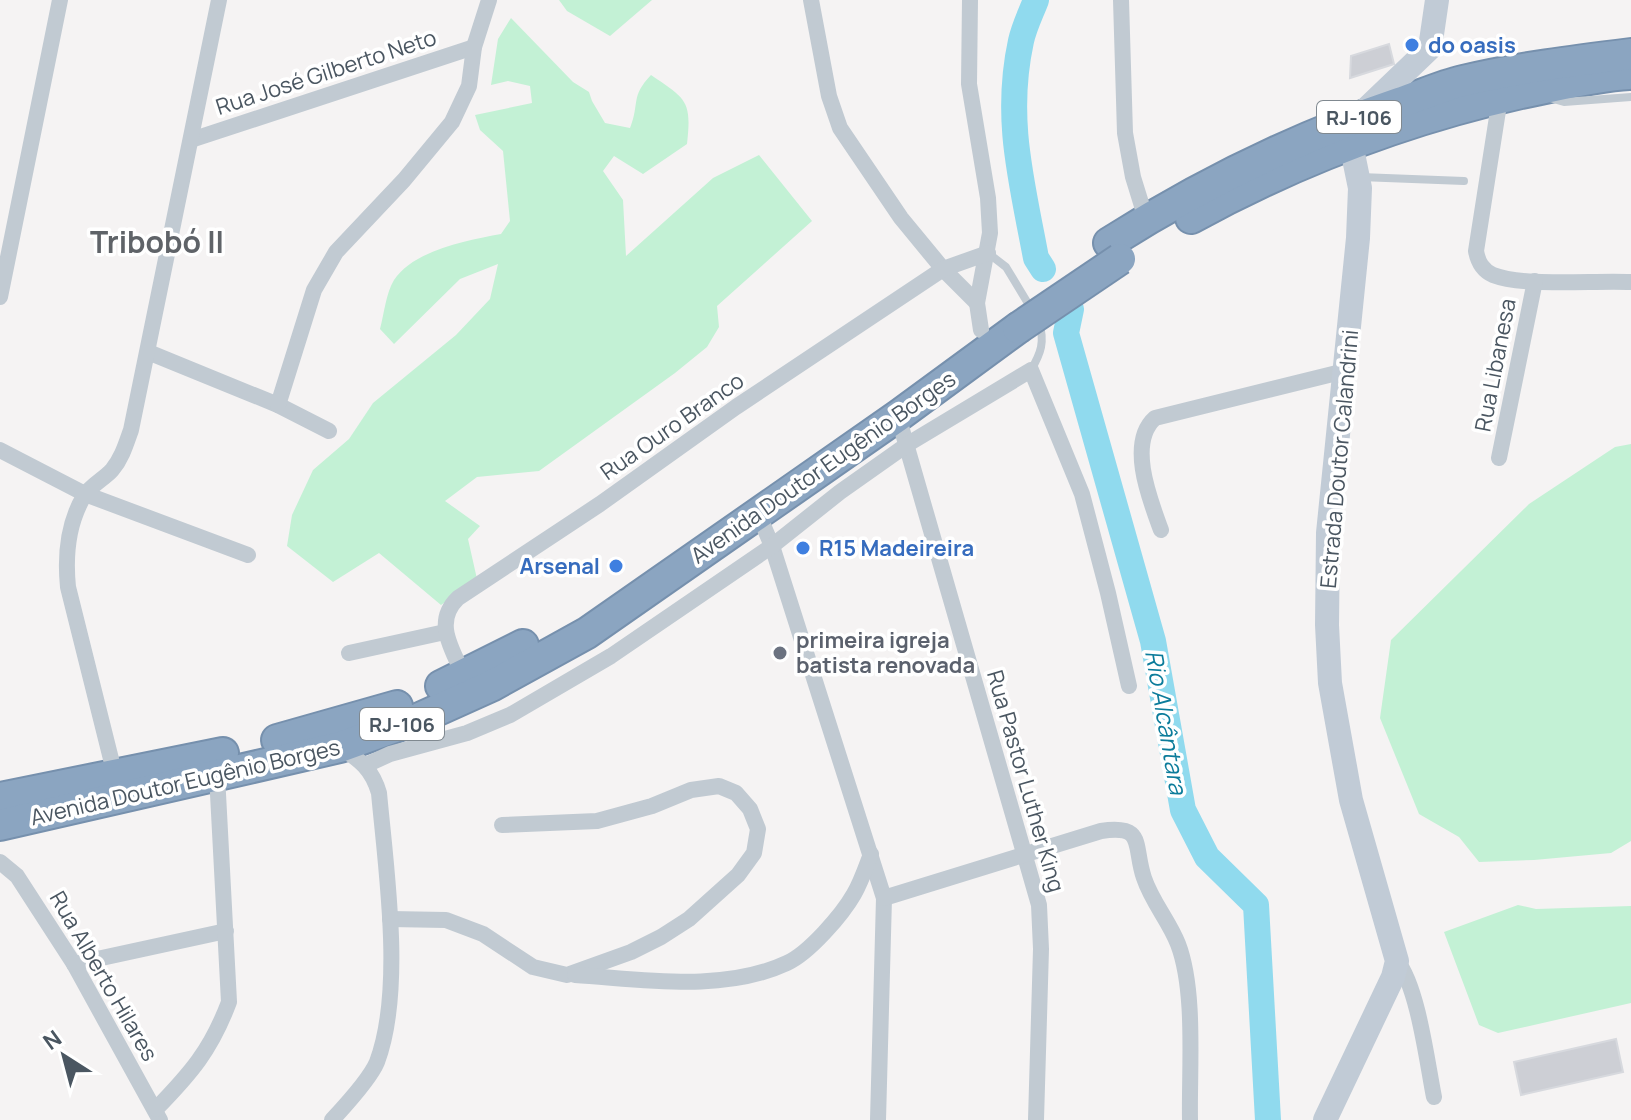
<svg xmlns="http://www.w3.org/2000/svg" width="1631" height="1120" font-family="Manrope,sans-serif">
	<style>
		.green { fill: #c3f1d5 }
		.lines { fill: none; stroke-linecap: round; stroke-linejoin: round }
		.river { stroke: #90daee; stroke-width: 26 }
		.building { fill: #cdcfd5; stroke: #d7d9de; stroke-width: 2 }
		.highway-casing { stroke: #7690ad; stroke-width: 34 }
		.lane { stroke: #c1cad2; stroke-width: 8 }
		.street { stroke: #c1cad2; stroke-width: 16 }
		.secondary { stroke: #c1cbd6; stroke-width: 24 }
		.highway { stroke: #8ba5c1; stroke-width: 30 }
		.highway-bridge-casing { stroke: #7690ad; stroke-width: 34; stroke-linecap: butt }
		.highway-bridge { stroke: #8ba5c1; stroke-width: 30 }
		.shop-dot { fill: #3f7fe0; stroke: #fff; stroke-width: 3 }
		.worship-dot { fill: #6b7280; stroke: #fff; stroke-width: 3 }
		.labels { text-anchor: middle; dominant-baseline: central; stroke-width: 7; stroke-linejoin: round; paint-order: stroke }
		.shield { fill: #fff; stroke: #808990; stroke-width: 2 }
		.shield-label { font-size: 20px; font-weight: bold; fill: #4a5661 }
		.shop-label { font-size: 22px; font-weight: bold; fill: #366cbe; stroke: #fff; text-anchor: start }
		.street-label { font-size: 22px; fill: #4a5661; stroke: #fff }
		.worship-label { font-size: 22px; font-weight: bold; fill: #5b616d; stroke: #fff; text-anchor: start }
		.water-label { font-size: 24px; font-style: italic; fill: #0c7c9b; stroke: #fff }
		.district-label { font-size: 30px; font-weight: bold; fill: #5f6368; stroke: #fff }
	</style>
	<rect width="100%" height="100%" fill="#f5f3f3"/>
	<!-- green -->
	<g class="green">
		<polygon points="559,0 652,0 610,36 567,11"/>
		<path d="M511 18 573 82 589 92 592 101 605 123 630 128C640 103 630 97 651 75 686 99 692 100 687 144L643 174 614 156 603 171 623 200 626 256 713 178 759 155 812 221 717 306 719 327 707 347 675 373 539 471 477 477 445 501 480 526 468 539 477 579 441 605 379 553 333 582 287 546 292 515 313 470 349 439 373 403 456 335 490 299 498 264 460 279 394 344 380 329C384 314 386 293 394 280 414 250 468 240 501 234L510 221 503 151 480 130 475 115 532 103 530 86 508 81 491 85 498 39Z"/>
		<polygon points="1631,444 1631,841 1611,853 1534,860 1479,862 1459,837 1419,814 1380,718 1391,640 1529,504 1615,447"/>
		<polygon points="1518,905 1536,909 1631,906 1631,1003 1498,1033 1479,1025 1444,932"/>
	</g>
	<g class="lines">
		<!-- river -->
		<g class="river">
			<path d="M1036 0C1031 13 1024 27 1021 41 1004 119 1022 182 1036 258L1043 269"/>
			<polyline points="1071,309 1066,333 1153,641 1183,810 1207,857 1256,905 1268,1120"/>
		</g>
	</g>
	<!-- building -->
	<g class="building">
		<polygon points="1389,44 1394,64 1350,78 1351,56"/>
		<polygon points="1616,1039 1623,1072 1521,1095 1514,1062"/>
	</g>
	<g class="lines">
		<defs>
			<g id="highway">
				<path d="M1191 218C1295 161 1406 119 1521 93 1556 86 1594 76 1629 74"/>
				<path d="M1109 243C1199 186 1298 137 1399 103 1420 96 1441 86 1463 81 1518 68 1574 61 1631 54"/>
				<polyline points="441,686 523,645"/>
				<polyline points="277,740 397,706"/>
				<polyline points="0,798 223,753"/>
				<polyline points="0,825 340,747 420,718 491,686 587,633 898,416 1018,328"/>
			</g>
		</defs>
		<!-- highway casing -->
		<use href="#highway" class="highway-casing"/>
		<!-- lane -->
		<g class="lane">
			<polyline points="1550,98 1564,102 1631,97"/>
			<polyline points="1360,177 1464,181"/>
			<polyline points="988,253 1006,267 1032,310"/>
			<path d="M1031 370C1041 353 1045 342 1039 322"/>
		</g>
		<!-- street -->
		<g class="street">
			<polyline points="811,0 829,96 840,128 901,218 943,269 977,303"/>
			<polyline points="970,0 969,84 988,198 990,233 977,303 981,330"/>
			<polyline points="1121,0 1125,133 1133,177 1146,219"/>
			<path d="M1500 98 1476 251C1478 262 1482 270 1493 275 1524 287 1595 280 1631 282"/>
			<polyline points="191,140 474,47"/>
			<polyline points="0,297 60,0"/>
			<polyline points="148,352 278,405 329,431"/>
			<polyline points="278,405 314,290 336,252 404,180 452,122 469,86 474,47 489,0"/>
			<polyline points="898,416 1039,905 1041,949 1036,1120"/>
			<polyline points="0,450 85,494 248,555"/>
			<polyline points="1499,458 1535,281"/>
			<polyline points="758,513 772,546 884,898 878,1120"/>
			<path d="M1161 530C1150 500 1127 443 1155 418L1345 371"/>
			<polyline points="349,653 445,632"/>
			<path d="M464 676C452 649 433 622 458 598L600 504 736 407 943 269 988 253"/>
			<polyline points="366,765 390,754 467,733 510,715 611,656 772,546 840,492 908,444 1031,370 1082,494 1108,593 1129,686"/>
			<path d="M115 775 68 587C65 557 68 523 84 496 91 485 104 479 112 470 122 458 126 444 131 430L219 0"/>
			<polyline points="0,862 17,876 74,964 160,1120"/>
			<path d="M884 898 1101 831C1146 824 1133 846 1144 878 1152 902 1169 921 1178 944 1196 991 1189 1069 1190 1120"/>
			<polyline points="390,919 446,920 483,934 533,967 567,975 631,952 661,937 689,919 738,875 754,853 758,829 750,809 736,793 719,786 691,790 652,806 597,821 502,825"/>
			<path d="M1397 961C1418 987 1427 1062 1434 1097"/>
			<polyline points="74,964 226,931"/>
			<path d="M575 975C642 979 723 993 787 963 809 953 842 915 854 894 861 882 866 867 871 854"/>
			<path d="M156 1109C191 1073 211 1050 229 1002L217 775"/>
			<path d="M332 1120C345 1106 370 1079 377 1062 404 990 386 870 379 793 372 769 360 760 340 747"/>
		</g>
		<!-- secondary -->
		<g class="secondary">
			<polyline points="1360,115 1430,48 1437,0"/>
			<polyline points="1325,1120 1393,977 1397,961 1351,800 1330,683 1327,625 1328,533 1358,238 1360,188 1351,144"/>
		</g>
		<!-- highway -->
		<use href="#highway" class="highway"/>
		<defs>
			<polyline id="highway-bridge" points="1018,328 1120,259"/>
		</defs>
		<!-- highway-bridge casing -->
		<use href="#highway-bridge" class="highway-bridge-casing"/>
		<!-- highway-bridge -->
		<use href="#highway-bridge" class="highway-bridge"/>
	</g>
	<!-- markers -->
	<g class="shop-dot">
		<circle cx="1412" cy="45" r="8"/>
		<circle cx="803" cy="548" r="8"/>
		<circle cx="616" cy="566" r="8"/>
	</g>
	<circle class="worship-dot" cx="780" cy="653" r="8"/>
	<g class="labels">
		<!-- shield labels -->
		<g class="shield">
			<rect x="1317" y="101" width="84" height="32" rx="6"/>
			<rect x="360" y="708" width="84" height="32" rx="6"/>
		</g>
		<g class="shield-label">
			<text x="1359" y="117">RJ-106</text>
			<text x="402" y="724">RJ-106</text>
		</g>
		<!-- shop labels -->
		<g class="shop-label">
			<text x="1428" y="45">do oasis</text>
			<text x="819" y="548">R15 Madeireira</text>
			<text x="600" y="566" text-anchor="end">Arsenal</text>
		</g>
		<!-- street labels -->
		<g class="street-label">
			<text transform="translate(326 72) rotate(-18)">Rua José Gilberto Neto</text>
			<text transform="translate(1495 365) rotate(-79)">Rua Libanesa</text>
			<text transform="translate(672 426) rotate(-35)">Rua Ouro Branco</text>
			<text transform="translate(1339 459) rotate(-85)">Estrada Doutor Calandrini</text>
			<text transform="translate(823 467) rotate(-35)">Avenida Doutor Eugênio Borges</text>
			<text transform="translate(1026 781) rotate(74)">Rua Pastor Luther King</text>
			<text transform="translate(185 782) rotate(-13)">Avenida Doutor Eugênio Borges</text>
			<text transform="translate(104 976) rotate(60)">Rua Alberto Hilares</text>
		</g>
		<!-- worship labels -->
		<g class="worship-label">
			<text x="796" y="640">primeira igreja<tspan x="796" dy="25">batista renovada</tspan></text>
		</g>
		<!-- water labels -->
		<g class="water-label">
			<text transform="translate(1167 722) rotate(80)">Rio Alcântara</text>
		</g>
		<!-- district labels -->
		<g class="district-label">
			<text x="157" y="241">Tribobó II</text>
		</g>
	</g>
	<!-- north arrow -->
	<g transform="translate(64 1056) rotate(324)" stroke="#ffffff" stroke-width="6" paint-order="stroke">
	<path d="M0-6L14 30L0 20L-14 30Z" fill="#4a5661"/>
	<text y="-12" font-size="22" font-weight="bold" text-anchor="middle" fill="#4a5661">N</text>
	</g>
</svg>
